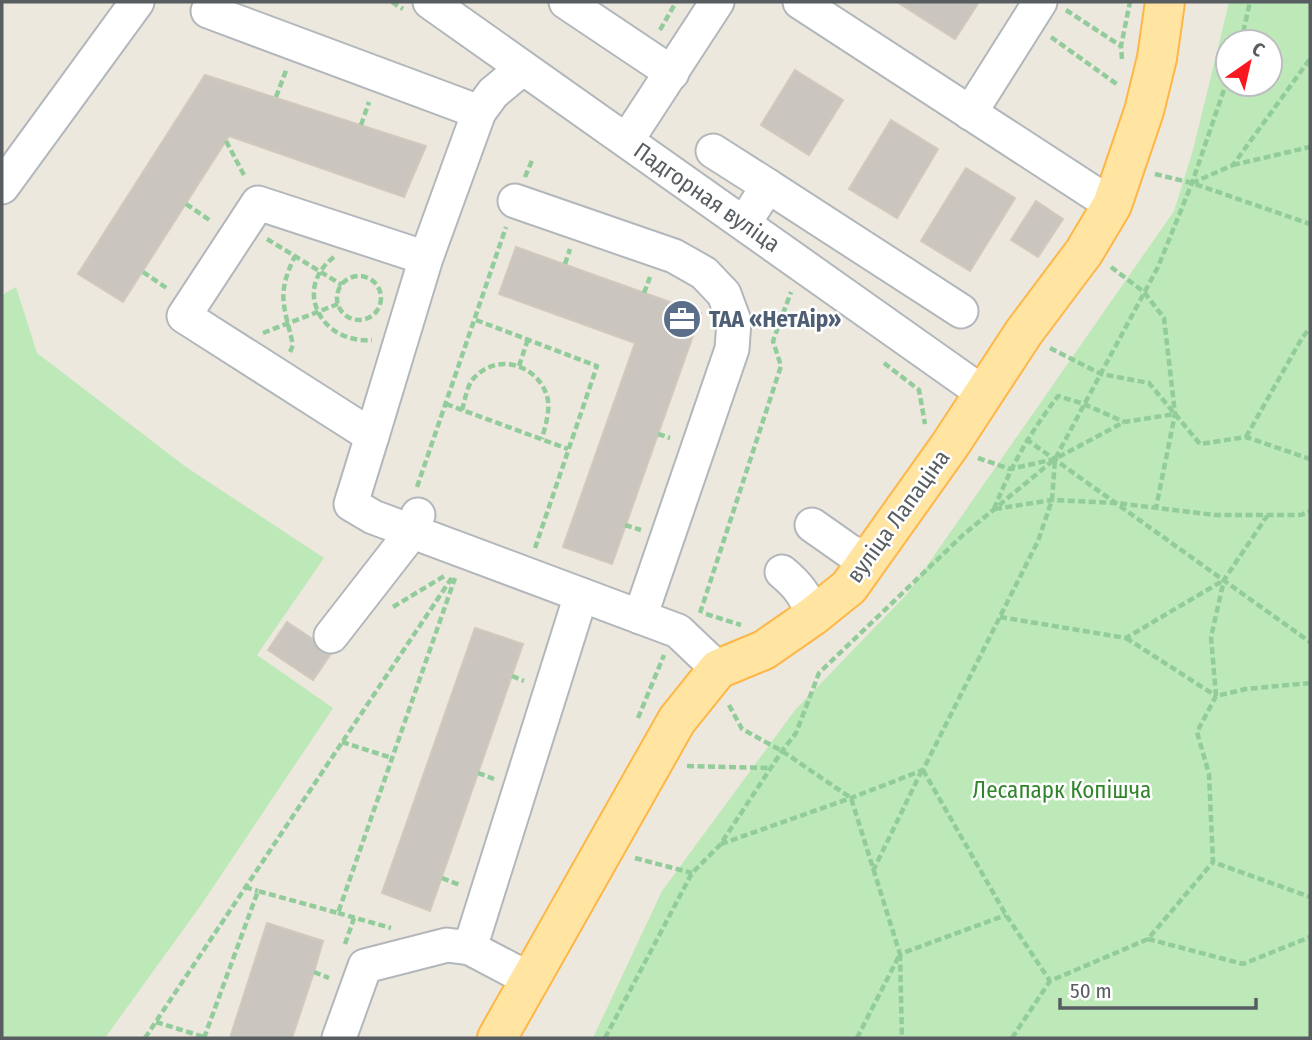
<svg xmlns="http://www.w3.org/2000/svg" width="1312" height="1040" font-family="'Fira Sans Condensed',sans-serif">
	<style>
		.green { fill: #bde8b8; fill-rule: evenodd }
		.building { fill: #cac5be; stroke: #d2c9bc; stroke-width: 2 }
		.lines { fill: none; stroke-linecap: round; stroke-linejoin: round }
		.minor-casing { stroke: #b2b7bb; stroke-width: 37 }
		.major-casing { stroke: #feb646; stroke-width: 42 }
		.path { stroke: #92cc9b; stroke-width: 4.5; stroke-dasharray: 7 3.5; stroke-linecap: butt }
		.minor { stroke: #fff; stroke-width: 33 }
		.major { stroke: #ffe5a1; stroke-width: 38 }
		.labels { text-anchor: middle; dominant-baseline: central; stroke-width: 5; stroke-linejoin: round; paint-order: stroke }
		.street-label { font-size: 23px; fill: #585d61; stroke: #fff }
		.service-label { font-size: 23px; font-weight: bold; fill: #4e5e75; stroke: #fff; text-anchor: start }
		.park-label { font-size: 23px; fill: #32852c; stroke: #fff }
	</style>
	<rect width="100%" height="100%" fill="#ede8de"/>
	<!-- green -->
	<g class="green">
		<path d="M1229 2H1310V1038H593L662 891 795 710 908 593 1174 211 1193 150ZM1228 42H1270V84H1228Z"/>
		<polygon points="16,287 37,353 186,467 324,558 257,655 333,708 201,905 105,1038 2,1038 2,295"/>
	</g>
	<!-- building -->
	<g class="building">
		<polygon points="897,2 979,2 955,39"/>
		<polygon points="795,70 843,100 809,155 761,125"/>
		<polygon points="205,75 426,146 404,197 229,136 123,302 78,274"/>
		<polygon points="891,120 938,149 897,218 849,189"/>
		<polygon points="966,168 1015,198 970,271 921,241"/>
		<polygon points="1036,201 1063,219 1038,257 1011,240"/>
		<polygon points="516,247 701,313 612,564 563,547 635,343 499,294"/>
		<polygon points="287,622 332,652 313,680 268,650"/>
		<polygon points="475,628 523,644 430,911 382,893"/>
		<polygon points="267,923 323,941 314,972 292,1038 230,1038"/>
	</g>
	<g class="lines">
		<defs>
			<g id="minor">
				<polyline points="430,2 983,393"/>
				<polyline points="566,2 672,73"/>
				<polyline points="800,2 1112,205"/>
				<polyline points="208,11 479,112"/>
				<polyline points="970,113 1040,2"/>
				<polyline points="627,140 717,2"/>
				<polyline points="713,151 768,186"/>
				<polyline points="2,187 137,2"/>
				<polyline points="515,201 674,256 704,273 724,294 734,321 732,349 640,617"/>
				<polyline points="744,223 768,186 961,311"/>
				<polyline points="426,258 372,436 184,316 258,203 426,258 479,112 493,93 523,68"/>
				<polyline points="372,436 351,504 373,517 678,631 718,669"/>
				<polyline points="812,525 849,551 868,560"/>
				<path d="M782 572C798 585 806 596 813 616"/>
				<polyline points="331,636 412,532 418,515"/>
				<polyline points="470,948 581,595"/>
				<polyline points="339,1038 365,966 447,945 470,948 529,979"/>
			</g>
			<polyline id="major" points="497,1038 677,720 718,669 764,650 813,616 849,587 950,445 1024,332 1084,252 1112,205 1144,111 1157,58 1165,2"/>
		</defs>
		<!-- minor casing -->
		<use href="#minor" class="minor-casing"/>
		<!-- major casing -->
		<use href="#major" class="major-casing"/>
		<!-- path -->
		<g class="path">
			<polyline points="392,2 403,9"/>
			<polyline points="1066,10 1121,46"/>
			<polyline points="660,30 676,2"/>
			<polyline points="1051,37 1118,85"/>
			<polyline points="1241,42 1250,2"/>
			<polyline points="1122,59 1121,46 1130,2"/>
			<polyline points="276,97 287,68"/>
			<polyline points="361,125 369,102"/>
			<polyline points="226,141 245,177"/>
			<polyline points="1233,165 1310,147"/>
			<polyline points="1155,174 1192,183 1310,224"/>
			<polyline points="525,177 533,158"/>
			<polyline points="1192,183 1233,165 1310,59"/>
			<polyline points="186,204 211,221"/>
			<polyline points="267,239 342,285"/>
			<path d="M334 257C292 289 321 344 372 340"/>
			<polyline points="565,264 570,249"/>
			<polyline points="1111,267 1144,292 1164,318 1175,414 1156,508"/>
			<polyline points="143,272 168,289"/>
			<circle cx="359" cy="298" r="22"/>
			<polyline points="644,293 650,277"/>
			<polyline points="476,320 597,366 535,548"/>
			<polyline points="263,333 338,304"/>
			<polyline points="1050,348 1101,374 1149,383 1174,413"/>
			<path d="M290 352 293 345C284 305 276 295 295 256"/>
			<polyline points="884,363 919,390 925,424"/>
			<polyline points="519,366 528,339"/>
			<polyline points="446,404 568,449"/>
			<path d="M462 410C465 400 467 386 473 379 496 352 537 364 547 396 551 410 545 426 542 439"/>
			<polyline points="658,434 670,438"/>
			<polyline points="1246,437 1302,338 1310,328"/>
			<polyline points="1026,439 1310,642"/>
			<polyline points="978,458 1010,469 1055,459 1124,422 1175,414 1200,444 1246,437 1310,459"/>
			<polyline points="417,487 506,227"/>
			<path d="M994 509C1013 462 1028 436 1058 396L1084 404 1124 422"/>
			<polyline points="995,509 1052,500 1116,503 1215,515 1301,515 1310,511"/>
			<polyline points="625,525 641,530"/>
			<polyline points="393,607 446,575"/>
			<polyline points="700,613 781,366 773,341 791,292"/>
			<polyline points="706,614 741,625"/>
			<polyline points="1000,617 1126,638 1224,580"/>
			<polyline points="1126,638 1216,696"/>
			<polyline points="512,676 524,681"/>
			<polyline points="1310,683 1246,689 1216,696 1197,732 1209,774 1213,862 1310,897"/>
			<polyline points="1216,696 1211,637 1224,580 1267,516"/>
			<polyline points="729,705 742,729 782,751 851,798 900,954 1006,915"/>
			<polyline points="638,718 664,655"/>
			<polyline points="342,742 392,758"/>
			<polyline points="687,766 770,768"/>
			<polyline points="923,770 1006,915 1050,981"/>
			<polyline points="478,773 494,779"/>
			<polyline points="721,844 851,798 923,770 1038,541 1052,500 1055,460"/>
			<polyline points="635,858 692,873"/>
			<polyline points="873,871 922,770"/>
			<polyline points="442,878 460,885"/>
			<polyline points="245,887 258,891"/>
			<polyline points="338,913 391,928"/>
			<polyline points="1148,939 1243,964 1310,937"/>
			<polyline points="345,944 354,918"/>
			<polyline points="314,972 329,978"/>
			<polyline points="156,1022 204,1037"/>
			<polyline points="145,1038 453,576"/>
			<polyline points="204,1038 258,891 338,913 455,578"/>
			<polyline points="605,1038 692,873 720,845 782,751 796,733 819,673 963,535 1055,459 1158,267 1192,183 1228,78"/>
			<polyline points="857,1038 900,954 902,1038"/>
			<polyline points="1012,1038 1050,981 1148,939 1213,862"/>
		</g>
		<!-- minor -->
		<use href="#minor" class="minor"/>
		<!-- major -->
		<use href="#major" class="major"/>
	</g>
	<!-- icons -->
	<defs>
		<symbol id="office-disc" viewBox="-11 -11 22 22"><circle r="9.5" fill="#5c6f8a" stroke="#fff"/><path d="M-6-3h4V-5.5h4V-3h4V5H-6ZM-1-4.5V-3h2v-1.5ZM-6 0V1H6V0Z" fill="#fff"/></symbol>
	</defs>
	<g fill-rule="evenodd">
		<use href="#office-disc" x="660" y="297" width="44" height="44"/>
	</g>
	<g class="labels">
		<!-- street labels -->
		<g class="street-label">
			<text transform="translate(707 197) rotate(35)">Падгорная вуліца</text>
			<text transform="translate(898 516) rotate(-54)">вуліца Лапаціна</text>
		</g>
		<!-- service labels -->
		<g class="service-label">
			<text x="709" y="319">ТАА «НетАір»</text>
		</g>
		<!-- park labels -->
		<g class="park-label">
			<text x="1062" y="790">Лесапарк Копішча</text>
		</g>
	</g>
	<!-- border -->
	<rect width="1312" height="1040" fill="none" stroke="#585d61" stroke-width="7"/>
	<!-- north arrow -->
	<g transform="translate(1249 63) rotate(34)"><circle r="33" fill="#ffffff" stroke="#bcbec0" stroke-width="2"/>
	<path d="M0-5L12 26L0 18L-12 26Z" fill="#f91820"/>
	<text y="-10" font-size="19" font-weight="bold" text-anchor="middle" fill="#585d61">С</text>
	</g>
	<!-- scale -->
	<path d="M1060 998v10h196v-10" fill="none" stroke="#585d61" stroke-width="3.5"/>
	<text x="1070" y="998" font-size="21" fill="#585d61" stroke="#ffffff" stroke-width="5" paint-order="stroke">50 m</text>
</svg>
